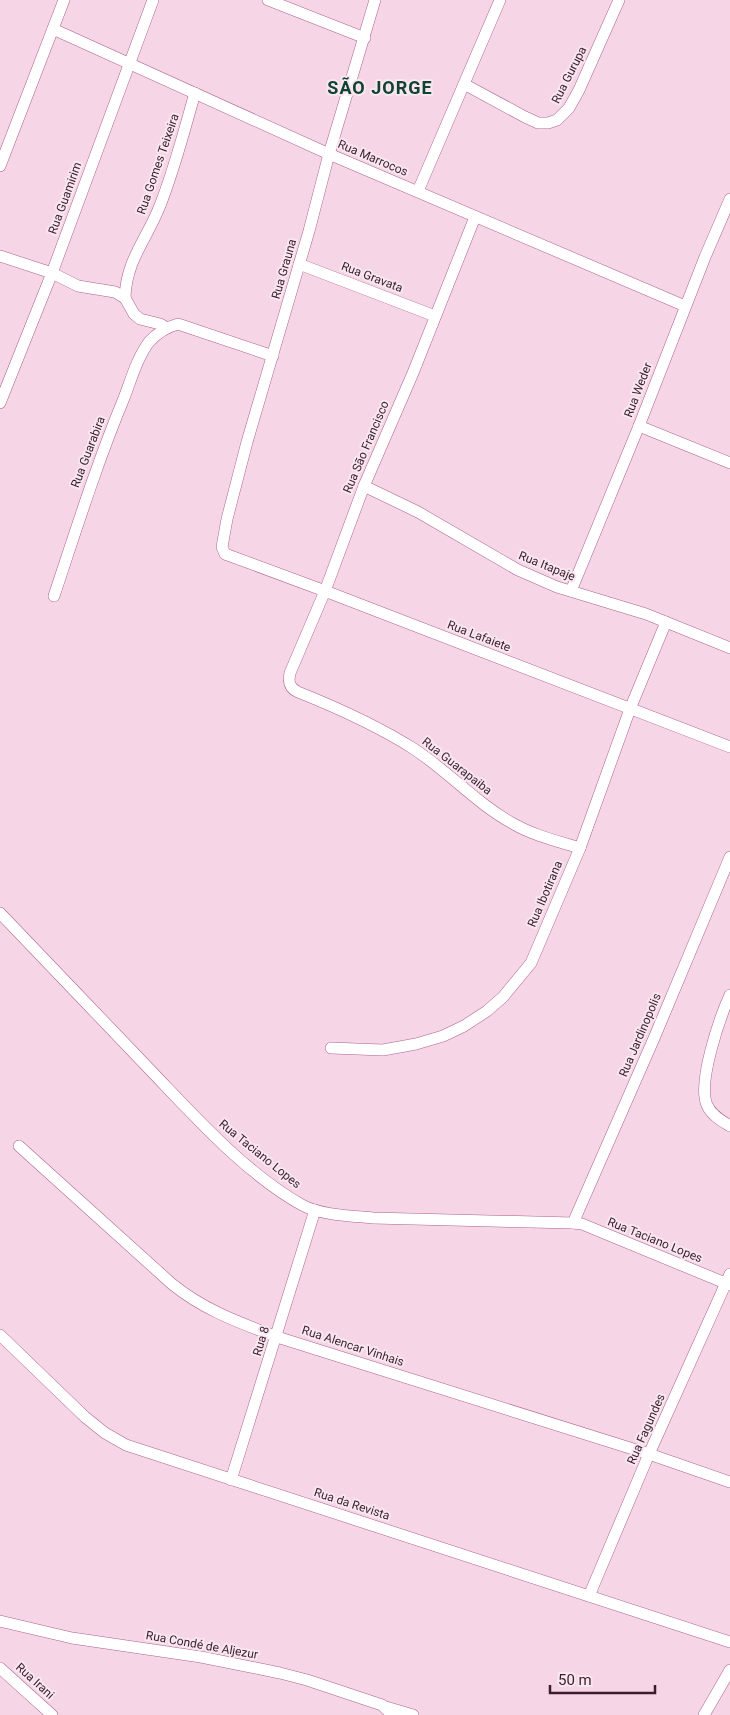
<svg xmlns="http://www.w3.org/2000/svg" width="730" height="1715" font-family="Roboto,sans-serif">
	<style>
		.lines { fill: none; stroke-linecap: round; stroke-linejoin: round }
		.minor-casing { stroke: #ad638d; stroke-width: 12 }
		.minor { stroke: #fff; stroke-width: 11 }
		.labels { text-anchor: middle; dominant-baseline: central; stroke-width: 4; stroke-linejoin: round; paint-order: stroke }
		.street-label { font-size: 12px; fill: #3b1d2e; stroke: #f8e7f0 }
		.district-label { font-size: 18px; font-weight: bold; letter-spacing: 1px; fill: #124331; stroke: #f8e7f0 }
	</style>
	<rect width="100%" height="100%" fill="#f6d5e6"/>
	<g class="lines">
		<defs>
			<g id="minor">
				<polyline points="268,0 365,38"/>
				<polyline points="375,0 329,154 309,231 247,442 227,519 222,547 225,554 325,591 730,747"/>
				<polyline points="53,29 329,154 685,306"/>
				<polyline points="464,84 525,117 538,123 548,123 557,120 569,108 579,90 619,0"/>
				<polyline points="0,166 64,0"/>
				<polyline points="418,191 500,0"/>
				<path d="M475 217 413 373 364 486 325 591 290 673C288 682 289 688 298 692 338 708 378 726 414 749 449 772 476 803 512 823 532 835 557 841 580 848"/>
				<polyline points="0,256 52,273 78,286 115,292 125,298 134,314 140,319 160,324 167,328"/>
				<polyline points="299,264 435,316"/>
				<path d="M125 298C126 261 146 240 159 208 174 171 184 131 195 93"/>
				<polyline points="0,403 52,273 153,0"/>
				<polyline points="639,426 730,463"/>
				<polyline points="364,486 418,512 518,570 557,587 646,614 730,648"/>
				<polyline points="571,591 639,426 705,257 730,199"/>
				<path d="M54 596C76 530 97 463 124 398 131 380 137 358 149 342 157 333 167 327 178 324L273 356"/>
				<path d="M0 913C52 967 103 1021 155 1075 198 1120 248 1175 302 1205 320 1215 352 1216 373 1218L573 1223 582 1224 730 1285"/>
				<path d="M730 995C720 1017 697 1083 707 1105 711 1115 722 1121 730 1126"/>
				<polyline points="331,1048 383,1050 416,1044 443,1036 464,1026 487,1011 503,997 531,963 580,848 630,709 666,622"/>
				<path d="M19 1146 172 1284C204 1310 238 1322 277 1337L649 1454 730 1482"/>
				<polyline points="573,1223 655,1036 730,857"/>
				<polyline points="0,1335 85,1417 105,1433 126,1445 730,1642"/>
				<polyline points="231,1480 315,1210"/>
				<polyline points="589,1596 649,1454 730,1274"/>
				<polyline points="0,1621 72,1638 201,1657 280,1673 307,1680 382,1705 392,1715"/>
				<polyline points="0,1668 52,1715"/>
				<polyline points="386,1707 413,1715"/>
				<polyline points="704,1715 730,1670"/>
			</g>
		</defs>
		<!-- minor casing -->
		<use href="#minor" class="minor-casing"/>
		<!-- minor -->
		<use href="#minor" class="minor"/>
	</g>
	<g class="labels">
		<!-- street labels -->
		<g class="street-label">
			<text transform="translate(569 75) rotate(-63)">Rua Gurupa</text>
			<text transform="translate(373 158) rotate(23)">Rua Marrocos</text>
			<text transform="translate(158 164) rotate(-71)">Rua Gomes Teixeira</text>
			<text transform="translate(65 198) rotate(-70)">Rua Guamirim</text>
			<text transform="translate(284 269) rotate(-74)">Rua Grauna</text>
			<text transform="translate(372 277) rotate(21)">Rua Gravata</text>
			<text transform="translate(638 390) rotate(-69)">Rua Weder</text>
			<text transform="translate(366 447) rotate(-67)">Rua São Francisco</text>
			<text transform="translate(88 452) rotate(-69)">Rua Guarabira</text>
			<text transform="translate(547 566) rotate(22)">Rua Itapaje</text>
			<text transform="translate(479 636) rotate(21)">Rua Lafaiete</text>
			<text transform="translate(457 766) rotate(38)">Rua Guarapaiba</text>
			<text transform="translate(545 894) rotate(-67)">Rua Ibotirana</text>
			<text transform="translate(640 1035) rotate(-67)">Rua Jardinopolis</text>
			<text transform="translate(260 1154) rotate(39)">Rua Taciano Lopes</text>
			<text transform="translate(655 1240) rotate(22)">Rua Taciano Lopes</text>
			<text transform="translate(261 1341) rotate(-73)">Rua 8</text>
			<text transform="translate(353 1346) rotate(18)">Rua Alencar Vinhais</text>
			<text transform="translate(646 1429) rotate(-66)">Rua Fagundes</text>
			<text transform="translate(352 1504) rotate(18)">Rua da Revista</text>
			<text transform="translate(202 1645) rotate(10)">Rua Condé de Aljezur</text>
			<text transform="translate(35 1681) rotate(42)">Rua Irani</text>
		</g>
		<!-- district labels -->
		<g class="district-label">
			<text x="380" y="87">SÃO JORGE</text>
		</g>
	</g>
	<!-- scale -->
	<path d="M550 1685v8h105v-8" fill="none" stroke="#3b1d2e" stroke-width="2.5"/>
	<text x="558" y="1685" font-size="15" fill="#3b1d2e" stroke="#f8e7f0" stroke-width="4" paint-order="stroke">50 m</text>
</svg>
